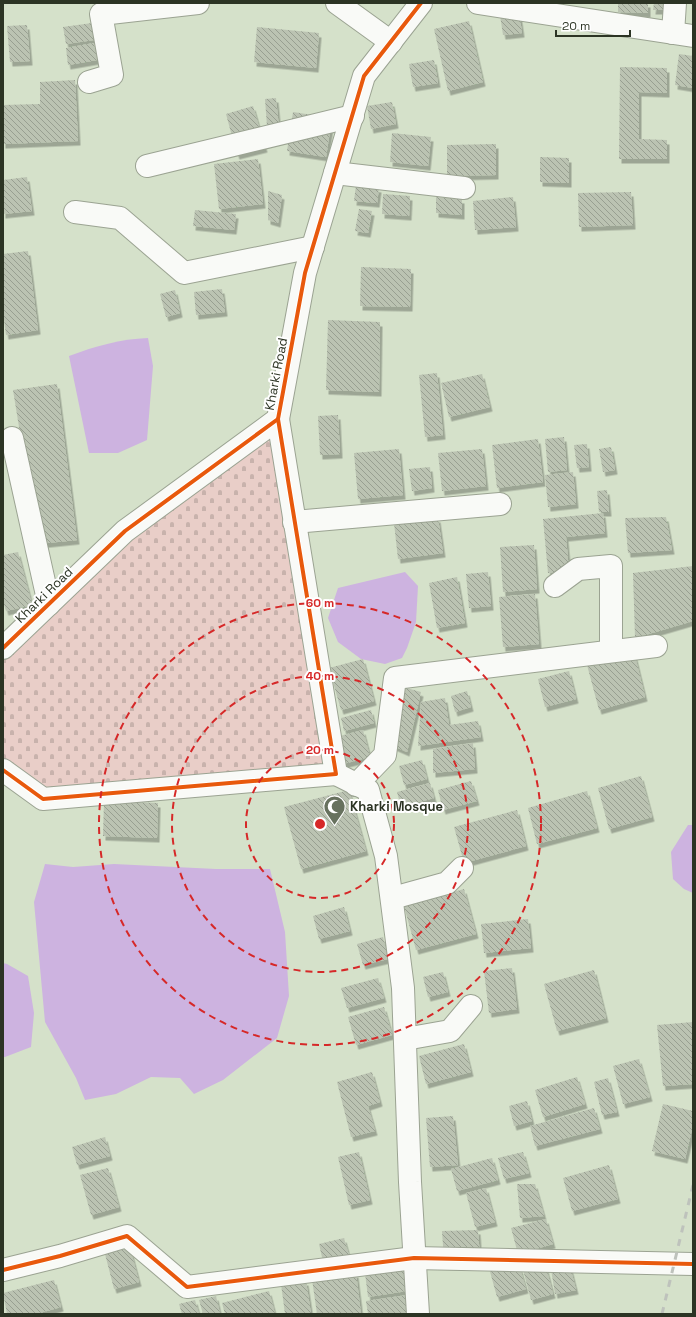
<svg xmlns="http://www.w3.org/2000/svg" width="696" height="1317" font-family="'Space Grotesk',sans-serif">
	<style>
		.cemetery { fill: url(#cemetery-stones) }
		.water { fill: #cdb3e0 }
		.building { fill: url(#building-back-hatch); filter: url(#shadow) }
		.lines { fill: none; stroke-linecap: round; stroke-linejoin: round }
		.minor-casing { stroke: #9ba392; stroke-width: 24 }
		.minor { stroke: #f9faf7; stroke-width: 22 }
		.rail { stroke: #bec2bc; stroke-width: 3; stroke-dasharray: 7 7; stroke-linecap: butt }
		.cycleway-casing { stroke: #fff; stroke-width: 6 }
		.cycleway { stroke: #e8590c; stroke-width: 4 }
		.ring { fill: none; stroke: #d62828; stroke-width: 2; stroke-dasharray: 7 5 }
		.labels { text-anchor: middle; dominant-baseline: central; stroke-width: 4; stroke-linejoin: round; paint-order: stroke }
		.street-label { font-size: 13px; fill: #2c3424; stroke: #fff }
		.poi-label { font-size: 13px; font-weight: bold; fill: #2c3424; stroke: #fff; text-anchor: start }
		.centre { fill: #d62828; stroke: #fff; stroke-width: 2 }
		.ring-label { font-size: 12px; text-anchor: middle; font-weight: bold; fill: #d62828; stroke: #fff; stroke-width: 4; stroke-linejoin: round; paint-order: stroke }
	</style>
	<defs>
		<pattern id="cemetery-stones" width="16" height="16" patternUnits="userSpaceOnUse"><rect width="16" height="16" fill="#e9cec8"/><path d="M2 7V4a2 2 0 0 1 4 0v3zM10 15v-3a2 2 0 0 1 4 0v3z" fill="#c8b2ac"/></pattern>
		<pattern id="building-back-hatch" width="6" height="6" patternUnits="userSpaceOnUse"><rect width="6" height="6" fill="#bbc3b2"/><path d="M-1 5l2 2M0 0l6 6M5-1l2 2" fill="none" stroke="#989f91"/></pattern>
		<filter id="shadow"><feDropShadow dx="2.5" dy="4.5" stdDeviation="0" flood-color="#0004"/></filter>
	</defs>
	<rect width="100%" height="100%" fill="#d5e1ca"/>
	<!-- cemetery -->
	<polygon class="cemetery" points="275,425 333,771 43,794 3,766 3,651 126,534"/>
	<!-- water -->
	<g class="water">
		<path d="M148 338 153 366 147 440 118 453H89L69 356C96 346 120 339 148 338Z"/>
		<polygon points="405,572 418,586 416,622 407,648 402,658 385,664 361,659 338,642 328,618 338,588"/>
		<polygon points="688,825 693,825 693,893 684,889 673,879 671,852"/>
		<polygon points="45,864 73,867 114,864 216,869 270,869 285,932 289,996 277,1038 223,1080 194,1094 180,1078 151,1077 116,1094 85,1100 76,1078 45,1022 34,902"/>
		<polygon points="3,963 7,964 28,976 34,1013 31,1047 5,1057 3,1057"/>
	</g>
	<!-- building -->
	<g class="building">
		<polygon points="618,3 648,3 648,13 618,12"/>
		<polygon points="654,3 670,3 670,10 653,10"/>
		<polygon points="519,12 522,33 503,35 500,15"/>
		<polygon points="469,21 483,82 448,91 434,29"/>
		<polygon points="92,23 94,40 66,44 63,27"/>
		<polygon points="27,25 30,61 10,62 7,26"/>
		<polygon points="257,27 319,33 316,68 254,62"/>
		<polygon points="94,43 97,60 68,65 66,48"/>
		<polygon points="679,54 693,56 693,88 675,85"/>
		<polygon points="434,60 438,83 413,87 409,64"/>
		<polygon points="620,67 667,68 667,93 639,92 639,139 667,140 667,159 619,159"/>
		<polygon points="75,80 78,141 3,144 3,105 40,104 40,82"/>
		<polygon points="276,98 280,139 268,140 265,99"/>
		<polygon points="392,102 396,124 371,129 367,106"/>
		<polygon points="253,106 265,148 237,155 226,114"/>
		<polygon points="293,112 332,118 326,157 287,151"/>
		<polygon points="392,133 431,137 428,166 390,162"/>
		<polygon points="496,144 496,175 447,176 447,145"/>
		<polygon points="540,157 569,158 569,183 540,182"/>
		<polygon points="258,159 263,204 219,209 214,164"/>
		<polygon points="27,177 32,211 3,214 3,180"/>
		<polygon points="356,185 379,188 377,203 354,201"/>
		<polygon points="268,191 282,195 278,223 268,220"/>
		<polygon points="631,192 633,225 579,227 578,193"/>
		<polygon points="383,194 410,196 409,216 382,214"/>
		<polygon points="436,197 462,199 462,215 436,213"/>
		<polygon points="513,197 516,227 475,230 473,201"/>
		<polygon points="359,209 372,211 368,233 355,231"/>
		<polygon points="195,210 236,214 234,230 193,226"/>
		<polygon points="28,251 38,330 6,335 3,312 3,254"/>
		<polygon points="361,267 411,269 410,307 360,306"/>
		<polygon points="222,289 225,312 196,315 194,292"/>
		<polygon points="175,290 180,313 166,317 160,294"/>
		<polygon points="328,320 380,322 379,392 326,390"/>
		<polygon points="437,373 443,435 425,437 419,375"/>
		<polygon points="482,374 490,407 449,417 441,383"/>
		<polygon points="57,384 77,540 38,544 13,390"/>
		<polygon points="338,415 340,454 320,455 318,416"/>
		<polygon points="564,437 567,470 548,472 545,439"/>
		<polygon points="538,439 543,482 497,488 492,445"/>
		<polygon points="587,444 589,467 577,468 574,445"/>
		<polygon points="611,447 615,470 603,472 599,449"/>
		<polygon points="399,449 403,495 358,499 354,453"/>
		<polygon points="482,449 486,486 442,491 438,453"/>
		<polygon points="430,467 432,488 412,491 409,469"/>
		<polygon points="573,472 576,504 548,507 545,475"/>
		<polygon points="607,490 609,512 599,512 597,491"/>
		<polygon points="603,513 605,533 566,537 569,571 548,573 543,519"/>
		<polygon points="666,517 672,550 628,553 625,518"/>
		<polygon points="438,518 443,553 398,559 394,523"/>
		<polygon points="534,545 537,589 503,592 500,547"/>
		<polygon points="18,552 32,605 6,611 3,601 3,555"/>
		<polygon points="693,566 693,621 635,638 633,573"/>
		<polygon points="488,572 491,606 469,608 466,574"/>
		<polygon points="457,577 465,623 437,628 429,583"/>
		<polygon points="535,594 539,644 503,647 499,597"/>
		<polygon points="634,652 645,697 599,710 587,665"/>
		<polygon points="363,659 374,701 341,710 329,668"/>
		<polygon points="569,671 576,699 545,707 538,679"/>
		<polygon points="403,687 421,692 407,752 391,745"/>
		<polygon points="467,691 471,707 455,712 451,696"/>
		<polygon points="445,698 449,725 478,721 481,737 418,746 421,702"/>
		<polygon points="371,710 374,723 344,731 341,718"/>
		<polygon points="363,730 370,757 343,764 336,737"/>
		<polygon points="473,743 475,769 433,773 433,749"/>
		<polygon points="422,760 427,779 404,785 399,766"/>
		<polygon points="641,776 652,817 609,829 598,788"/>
		<polygon points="471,781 477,801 443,810 438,790"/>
		<polygon points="430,783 434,798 401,807 397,792"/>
		<polygon points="349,790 366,851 301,869 284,807"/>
		<polygon points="587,791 597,828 537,844 528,808"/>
		<polygon points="104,801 158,803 157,838 103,836"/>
		<polygon points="517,810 526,846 464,863 454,827"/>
		<polygon points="464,889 476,934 416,950 404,906"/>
		<polygon points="344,907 350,931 319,939 313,916"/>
		<polygon points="528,919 531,948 484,953 481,924"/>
		<polygon points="383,937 388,959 363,965 357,944"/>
		<polygon points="512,968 517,1009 489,1013 484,971"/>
		<polygon points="594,970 606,1018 557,1031 544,984"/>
		<polygon points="443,972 448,992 428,997 423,977"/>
		<polygon points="378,978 384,998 347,1008 341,988"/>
		<polygon points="384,1007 392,1035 356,1045 348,1017"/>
		<polygon points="693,1022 693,1084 663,1086 657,1025"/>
		<polygon points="464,1044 471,1072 426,1084 419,1056"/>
		<polygon points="639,1059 650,1097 623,1104 613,1066"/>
		<polygon points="372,1072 380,1102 368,1106 375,1131 351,1137 337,1082"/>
		<polygon points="577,1077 585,1104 543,1117 535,1090"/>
		<polygon points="608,1078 617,1112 602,1115 594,1082"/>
		<polygon points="527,1101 532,1121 514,1126 509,1106"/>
		<polygon points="663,1104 693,1111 693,1125 685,1159 652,1151"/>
		<polygon points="594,1108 600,1129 535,1146 530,1126"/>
		<polygon points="453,1116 458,1165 430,1167 426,1118"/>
		<polygon points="105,1137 110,1156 77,1165 72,1147"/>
		<polygon points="359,1152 370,1200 349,1205 338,1157"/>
		<polygon points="523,1152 529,1173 504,1179 498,1158"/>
		<polygon points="492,1158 498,1180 457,1191 451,1169"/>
		<polygon points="609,1165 618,1199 572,1211 563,1178"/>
		<polygon points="108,1168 119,1207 91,1215 80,1175"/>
		<polygon points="517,1184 535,1184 544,1216 520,1218"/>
		<polygon points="486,1188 495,1222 475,1227 466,1193"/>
		<polygon points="546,1219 553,1244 518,1254 511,1228"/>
		<polygon points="478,1230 480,1259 444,1261 442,1231"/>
		<polygon points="344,1238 350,1259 324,1266 319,1244"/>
		<polygon points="130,1248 139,1282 114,1289 105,1254"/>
		<polygon points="544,1260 553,1294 531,1300 522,1266"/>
		<polygon points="518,1261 526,1289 497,1297 489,1268"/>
		<polygon points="570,1266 576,1290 555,1294 551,1269"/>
		<polygon points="403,1267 407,1291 368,1297 365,1273"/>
		<polygon points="356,1273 361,1314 317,1314 312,1279"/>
		<polygon points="54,1280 61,1307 36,1314 7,1314 3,1293"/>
		<polygon points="306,1281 311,1314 285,1314 281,1284"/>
		<polygon points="269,1291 275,1314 225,1314 222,1303"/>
		<polygon points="407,1295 409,1312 397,1314 368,1314 366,1301"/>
		<polygon points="216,1296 220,1314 203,1314 199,1300"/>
		<polygon points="195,1300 199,1314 182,1314 179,1304"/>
	</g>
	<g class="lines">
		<defs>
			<g id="minor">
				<polyline points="337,3 391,42"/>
				<polyline points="478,3 693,36"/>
				<polyline points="673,33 675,3"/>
				<polyline points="89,82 112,75 101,14 198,3"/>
				<polyline points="147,166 353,116"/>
				<polyline points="335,173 464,188"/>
				<polyline points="75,212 120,218 184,273 313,247"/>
				<polyline points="12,438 49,604"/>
				<polyline points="294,522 500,504"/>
				<polyline points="555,586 578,569 611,566 611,651"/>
				<polyline points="3,648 125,531 278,419 305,273 364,76 421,3"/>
				<polyline points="3,770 43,799 336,774 278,419"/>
				<polyline points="336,774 368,790 386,856 403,988 410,1182 418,1314"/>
				<polyline points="356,785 385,755 395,678 656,646"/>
				<polyline points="400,896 447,883 462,868"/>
				<polyline points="405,1039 450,1031 471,1006"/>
				<polyline points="3,1270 60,1256 127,1236 187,1287 414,1258 693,1264"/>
			</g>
		</defs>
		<!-- minor casing -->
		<use href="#minor" class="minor-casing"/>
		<!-- minor -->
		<use href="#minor" class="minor"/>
		<!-- rail -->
		<polyline class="rail" points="662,1314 693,1185"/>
		<defs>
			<g id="cycleway">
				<polyline points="3,648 125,531 278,419 305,273 364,76 421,3"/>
				<polyline points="3,770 43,799 336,774 278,419"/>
				<polyline points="3,1270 60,1256 127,1236 187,1287 414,1258 693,1264"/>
			</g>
		</defs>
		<!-- cycleway casing -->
		<use href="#cycleway" class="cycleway-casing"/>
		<!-- cycleway -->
		<use href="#cycleway" class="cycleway"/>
	</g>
	<!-- distance rings -->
	<g class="ring">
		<circle cx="320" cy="824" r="74"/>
		<circle cx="320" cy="824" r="148"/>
		<circle cx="320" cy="824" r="221"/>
	</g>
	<!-- icons -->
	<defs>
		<symbol id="mosque-pin" viewBox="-11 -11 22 30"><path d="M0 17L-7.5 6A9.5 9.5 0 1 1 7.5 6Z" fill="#67715e" stroke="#fff"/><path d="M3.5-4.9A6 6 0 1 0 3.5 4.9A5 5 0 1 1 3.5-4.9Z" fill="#fff"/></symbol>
	</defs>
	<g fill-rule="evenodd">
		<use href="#mosque-pin" x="322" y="794" width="25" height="34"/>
	</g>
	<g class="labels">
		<!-- street labels -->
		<g class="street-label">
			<text transform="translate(276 374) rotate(-79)">Kharki Road</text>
			<text transform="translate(44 595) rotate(-44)">Kharki Road</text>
		</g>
		<!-- poi labels -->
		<g class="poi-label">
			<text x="350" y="806">Kharki Mosque</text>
		</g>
	</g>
	<circle cx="320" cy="824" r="6" class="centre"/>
	<g class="ring-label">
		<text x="320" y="607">60 m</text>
		<text x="320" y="680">40 m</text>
		<text x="320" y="754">20 m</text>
	</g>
	<!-- border -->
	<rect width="696" height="1317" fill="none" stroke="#2c3424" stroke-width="8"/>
	<!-- scale -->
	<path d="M556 30v6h74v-6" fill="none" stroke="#2c3424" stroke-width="2"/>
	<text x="562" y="30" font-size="12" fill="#2c3424" stroke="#ffffff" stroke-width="3" paint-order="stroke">20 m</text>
</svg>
